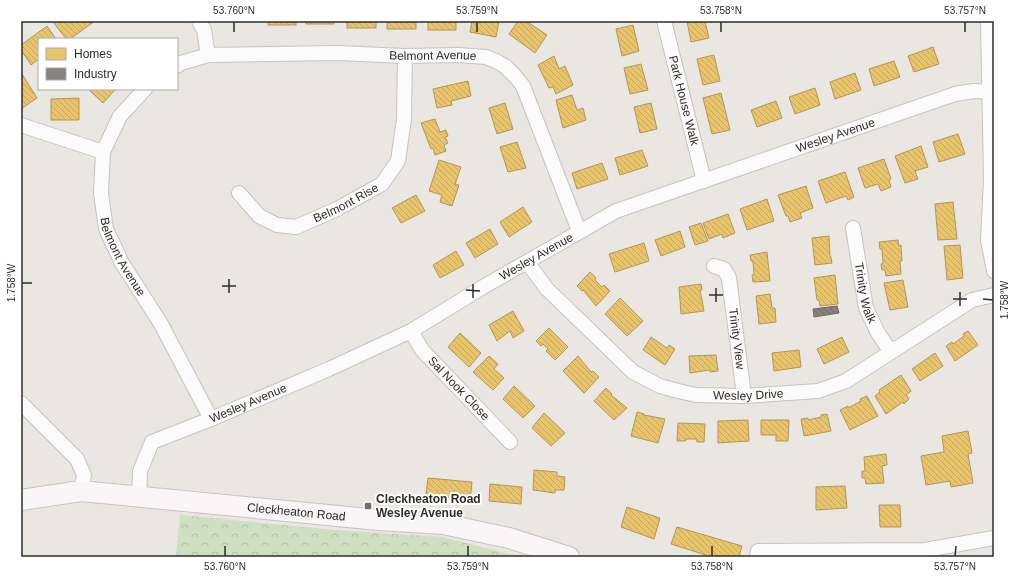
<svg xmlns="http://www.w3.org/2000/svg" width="1015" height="578" font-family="Arial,sans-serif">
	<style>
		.park { fill: url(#park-crowns) }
		.homes { fill: url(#homes-back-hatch); stroke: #b19656 }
		.industry { fill: url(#industry-back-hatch); stroke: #6e6863 }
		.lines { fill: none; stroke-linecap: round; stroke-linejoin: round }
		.street-casing { stroke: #c6c3c0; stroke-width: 16 }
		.secondary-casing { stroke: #c6c3c0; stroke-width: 22 }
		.street { stroke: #fcfbfb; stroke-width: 14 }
		.secondary { stroke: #f8f6f6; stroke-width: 20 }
		.ticks { fill: none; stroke: #2e2c29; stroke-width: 1.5 }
		.poi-dot { fill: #706d6a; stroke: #fff; stroke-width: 1.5 }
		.labels { text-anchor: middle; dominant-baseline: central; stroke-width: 4; stroke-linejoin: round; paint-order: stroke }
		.street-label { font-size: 12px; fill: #2e2c29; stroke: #fff }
		.poi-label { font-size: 12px; font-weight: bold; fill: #2e2c29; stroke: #fff; text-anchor: start }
		.neatline { fill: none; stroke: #2e2c29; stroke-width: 1.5 }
		.ticks-label { font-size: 10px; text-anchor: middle; fill: #2e2c29 }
	</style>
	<defs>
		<pattern id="park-crowns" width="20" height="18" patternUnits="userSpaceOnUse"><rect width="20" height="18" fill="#cedfc2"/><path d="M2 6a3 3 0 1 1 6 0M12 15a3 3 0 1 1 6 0" fill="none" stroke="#b1c0a7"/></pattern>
		<pattern id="homes-back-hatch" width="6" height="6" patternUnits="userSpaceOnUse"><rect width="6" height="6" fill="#e9c46a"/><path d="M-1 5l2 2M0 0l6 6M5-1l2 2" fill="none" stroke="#c8a95c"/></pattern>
		<pattern id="industry-back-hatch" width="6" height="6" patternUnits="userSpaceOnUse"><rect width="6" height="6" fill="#8a817c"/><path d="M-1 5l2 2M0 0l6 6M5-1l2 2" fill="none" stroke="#716a66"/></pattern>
	</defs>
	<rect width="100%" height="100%" fill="#eae6e2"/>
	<!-- park -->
	<polygon class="park" points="180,515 335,530 442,537 521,557 176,557"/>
	<!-- homes -->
	<g class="homes">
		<polygon points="57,21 95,21 70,39 66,39 54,23"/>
		<rect x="268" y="21" width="28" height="4"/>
		<rect x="306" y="21" width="28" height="3"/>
		<rect x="347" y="21" width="29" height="7"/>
		<rect x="387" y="21" width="29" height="8"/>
		<rect x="428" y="21" width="28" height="9"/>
		<polygon points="472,21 499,21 496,37 470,32"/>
		<polygon points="518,21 526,21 547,35 535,53 509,34"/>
		<polygon points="687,21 705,21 709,38 691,42"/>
		<polygon points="633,25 639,51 622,56 616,29"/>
		<polygon points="47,26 56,39 39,39 39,59 31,65 21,50 21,45"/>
		<polygon points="933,47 939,64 914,72 908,56"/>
		<polygon points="714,55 720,81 703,85 697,59"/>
		<polygon points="554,56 559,69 565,66 573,85 556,94 553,87 549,88 538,65"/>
		<polygon points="894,61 900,77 874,86 869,69"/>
		<polygon points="641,64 648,90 630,94 624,68"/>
		<polygon points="855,73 861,90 835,99 830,82"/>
		<polygon points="22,74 37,98 21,109 21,75"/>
		<polygon points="468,81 471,96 451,101 452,105 437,108 433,89"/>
		<polygon points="815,88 820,105 795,114 789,97"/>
		<polygon points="88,89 116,89 103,103"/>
		<polygon points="721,93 730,130 712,134 703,98"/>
		<polygon points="572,95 577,110 583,108 586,120 563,128 556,100"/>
		<polygon points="79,98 79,120 51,120 51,99"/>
		<polygon points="776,101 782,118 757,127 751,110"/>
		<polygon points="505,103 513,129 497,134 489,108"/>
		<polygon points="651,103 657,129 640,133 634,107"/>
		<polygon points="435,119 440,132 446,130 448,136 445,137 448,143 444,145 446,151 435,155 433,148 431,149 421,123"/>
		<polygon points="958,134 965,154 939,162 933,142"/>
		<polygon points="517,142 526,168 508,172 500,147"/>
		<polygon points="921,146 928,167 915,171 918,179 905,183 895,156"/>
		<polygon points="642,150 648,166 620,175 615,158"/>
		<polygon points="884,159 891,179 889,180 891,187 881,191 878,184 865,188 858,168"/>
		<polygon points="439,160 461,167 455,184 459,185 452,206 440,202 442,195 429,191"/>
		<polygon points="602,163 608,179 577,189 572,173"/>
		<polygon points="845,172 854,197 848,200 846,196 826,203 818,181"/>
		<polygon points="806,186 813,208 800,213 802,218 790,222 788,216 786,216 778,195"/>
		<polygon points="416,195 425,211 401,223 392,208"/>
		<polygon points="767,199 774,221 747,230 740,209"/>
		<polygon points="953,202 957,239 938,240 935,204"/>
		<polygon points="523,207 532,222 509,237 500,222"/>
		<polygon points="728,214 735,233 723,238 722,234 709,239 703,223"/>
		<polygon points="701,223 708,241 695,245 689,227"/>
		<polygon points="490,229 498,244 475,258 466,243"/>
		<polygon points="680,231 685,247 661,256 655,240"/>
		<polygon points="829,236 830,256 831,257 832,263 815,265 812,238"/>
		<polygon points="898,240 899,246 901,245 902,261 900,261 901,274 886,276 885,270 882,270 881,264 883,263 882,249 880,249 879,242"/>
		<polygon points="644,243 649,261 615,272 609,254"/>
		<polygon points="960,245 963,278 947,280 944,246"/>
		<polygon points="456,251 464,265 440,278 433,265"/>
		<polygon points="767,252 770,281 753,282 752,275 754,275 753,261 751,261 750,255"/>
		<polygon points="590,272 596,278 595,280 602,287 604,285 610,291 596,306 583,290 582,291 577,286"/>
		<polygon points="835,275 838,304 820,306 819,300 817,300 814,278"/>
		<polygon points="903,280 908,307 890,310 884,283"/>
		<polygon points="701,284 702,290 700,290 704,311 681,314 679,287"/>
		<polygon points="770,294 772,308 775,308 776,322 759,324 756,296"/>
		<polygon points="620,298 643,321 627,336 605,314"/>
		<polygon points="513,311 524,331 513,338 510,331 497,341 489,325"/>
		<polygon points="549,328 568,347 555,360 546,351 548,349 543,344 541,346 536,341"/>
		<polygon points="968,331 978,345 955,361 946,346 952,342 953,344 964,336 963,334"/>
		<polygon points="460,333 481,353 469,367 448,347"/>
		<polygon points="651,337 667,348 669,345 675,349 665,365 643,350"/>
		<polygon points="842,337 849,352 824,364 817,349"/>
		<polygon points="799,350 801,367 774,371 772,353"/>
		<polygon points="935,353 943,366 920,381 912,369"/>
		<polygon points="716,355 718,371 710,372 710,370 690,373 689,356"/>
		<polygon points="489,356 498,364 494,369 504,378 493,390 473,372"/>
		<polygon points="578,356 591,372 593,371 599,377 584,393 563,371"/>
		<polygon points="901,375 911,391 906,395 909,399 904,404 903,402 886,414 875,396 880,392 879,390"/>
		<polygon points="514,386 535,406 523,418 503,399"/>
		<polygon points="606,388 612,394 611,395 627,408 614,420 594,401"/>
		<polygon points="867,396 878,416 850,430 840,410 848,406 848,408 861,401 860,399"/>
		<polygon points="637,412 644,414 644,415 665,419 658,443 631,436"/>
		<polygon points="544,413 565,433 551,446 532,428"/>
		<polygon points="827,414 831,431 804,436 801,419 808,418 808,420 821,417 821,415"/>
		<polygon points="748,420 749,441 718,443 718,421"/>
		<polygon points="761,420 789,420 788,441 776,441 776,435 761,435"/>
		<polygon points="678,423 705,424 704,442 697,442 696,439 686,439 685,441 677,441"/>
		<polygon points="968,431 972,453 968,454 973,483 951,487 950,481 926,485 921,456 944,452 942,436"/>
		<polygon points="886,454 887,465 882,466 884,483 866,484 865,478 862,478 862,471 865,471 864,457"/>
		<polygon points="534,470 557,472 557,476 565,477 564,490 555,490 555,493 533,490"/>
		<polygon points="428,478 472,482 470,500 426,494"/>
		<polygon points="490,484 522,487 521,504 489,501"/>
		<polygon points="845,486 847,508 816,510 816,487"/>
		<polygon points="879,505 900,505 901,527 880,527"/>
		<polygon points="627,507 660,518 654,539 621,527"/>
		<polygon points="677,527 742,546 739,557 712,557 671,544"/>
	</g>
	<!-- industry -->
	<polygon class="industry" points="837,306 839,313 814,317 813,309"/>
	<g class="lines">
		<defs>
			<g id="street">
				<polyline points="199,21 204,30 208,55"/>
				<path id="s1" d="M664 21 704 181"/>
				<polyline points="988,21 991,180 988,240 994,271"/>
				<path id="s2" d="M177 66 181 63 208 55 338 53 405 56 458 55 486 57 496 61 506 67 515 76 523 86 579 231"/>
				<path id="s3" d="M145 89 120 116 103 152 101 193 106 229 122 263 161 324 211 419"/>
				<polyline points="21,125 103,152"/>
				<path id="s4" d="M239 193 259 216 277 225 296 227 337 209 382 184 398 161 404 119 405 56"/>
				<path id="s5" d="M853 228 866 308 878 333 891 352"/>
				<path id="s6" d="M527 262 547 289 633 372 660 386 678 391 696 395 744 396 818 391 846 381 972 300 994 295"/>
				<path id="s7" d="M714 266 724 269 729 278 744 396"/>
				<path id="s8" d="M411 331 422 350 510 442"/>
				<polyline points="21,403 77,459 84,475 81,491"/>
				<path id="s9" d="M139 496 140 471 152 442 211 419 329 369 411 331 483 287 616 211 955 94 974 91 994 92"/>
				<polyline points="757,557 758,551 925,550 994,538"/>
			</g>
			<g id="secondary">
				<path id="s10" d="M21 500 81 491 379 520 443 524 509 538 569 557"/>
			</g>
		</defs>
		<!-- street casing -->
		<use href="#street" class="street-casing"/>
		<!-- secondary casing -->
		<use href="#secondary" class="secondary-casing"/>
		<!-- street -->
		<use href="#street" class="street"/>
		<!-- secondary -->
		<use href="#secondary" class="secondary"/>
	</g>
	<!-- ticks -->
	<path class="ticks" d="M234 32V22M477 32V22M721 32V22M965 32V22M22 283H32M222 286H236M466 290 480 291M229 293V279M709 295H723M473 298V284M953 299H967M983 299 993 300M716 302V288M960 306V292M225 556V546M468 556V546M712 556V546M955 556 956 546"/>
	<!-- markers -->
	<rect class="poi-dot" x="364" y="502" width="8" height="8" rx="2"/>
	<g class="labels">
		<!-- street labels -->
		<g class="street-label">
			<text stroke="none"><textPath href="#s2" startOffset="258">Belmont Avenue</textPath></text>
			<text stroke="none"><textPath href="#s1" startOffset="82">Park House Walk</textPath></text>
			<text stroke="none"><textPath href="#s9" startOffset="808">Wesley Avenue</textPath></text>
			<text stroke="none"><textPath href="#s4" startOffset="125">Belmont Rise</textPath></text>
			<text stroke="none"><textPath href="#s3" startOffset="186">Belmont Avenue</textPath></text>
			<text stroke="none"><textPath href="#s9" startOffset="484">Wesley Avenue</textPath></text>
			<text stroke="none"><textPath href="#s5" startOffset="66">Trinity Walk</textPath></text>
			<text stroke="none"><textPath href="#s7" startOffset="82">Trinity View</textPath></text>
			<text stroke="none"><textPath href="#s8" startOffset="75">Sal Nook Close</textPath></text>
			<text stroke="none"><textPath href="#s6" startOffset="273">Wesley Drive</textPath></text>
			<text stroke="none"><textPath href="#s9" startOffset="160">Wesley Avenue</textPath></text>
			<text stroke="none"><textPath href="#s10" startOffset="277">Cleckheaton Road</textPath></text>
		</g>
		<!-- poi labels -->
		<g class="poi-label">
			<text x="376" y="499">Cleckheaton Road<tspan x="376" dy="14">Wesley Avenue</tspan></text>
		</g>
	</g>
	<!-- border -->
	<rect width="1015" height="578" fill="none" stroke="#ffffff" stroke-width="44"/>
	<!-- legend -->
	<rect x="38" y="38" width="140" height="52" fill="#ffffff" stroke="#ababa9"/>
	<rect x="46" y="48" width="20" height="12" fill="#e9c46a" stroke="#ababa9"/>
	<text x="74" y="58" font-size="12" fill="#2e2c29">Homes</text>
	<rect x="46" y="68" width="20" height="12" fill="#8a817c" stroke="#ababa9"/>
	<text x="74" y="78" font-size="12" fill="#2e2c29">Industry</text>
	<rect x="22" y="22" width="971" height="534" class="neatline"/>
	<g class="ticks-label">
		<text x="234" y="14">53.760°N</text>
		<text x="477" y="14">53.759°N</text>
		<text x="721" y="14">53.758°N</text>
		<text x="965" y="14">53.757°N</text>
		<text transform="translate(11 283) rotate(-90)" y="4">1.758°W</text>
		<text transform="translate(1004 300) rotate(-90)" y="4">1.758°W</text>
		<text x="225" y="570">53.760°N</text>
		<text x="468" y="570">53.759°N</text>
		<text x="712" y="570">53.758°N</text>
		<text x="955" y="570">53.757°N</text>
	</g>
</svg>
